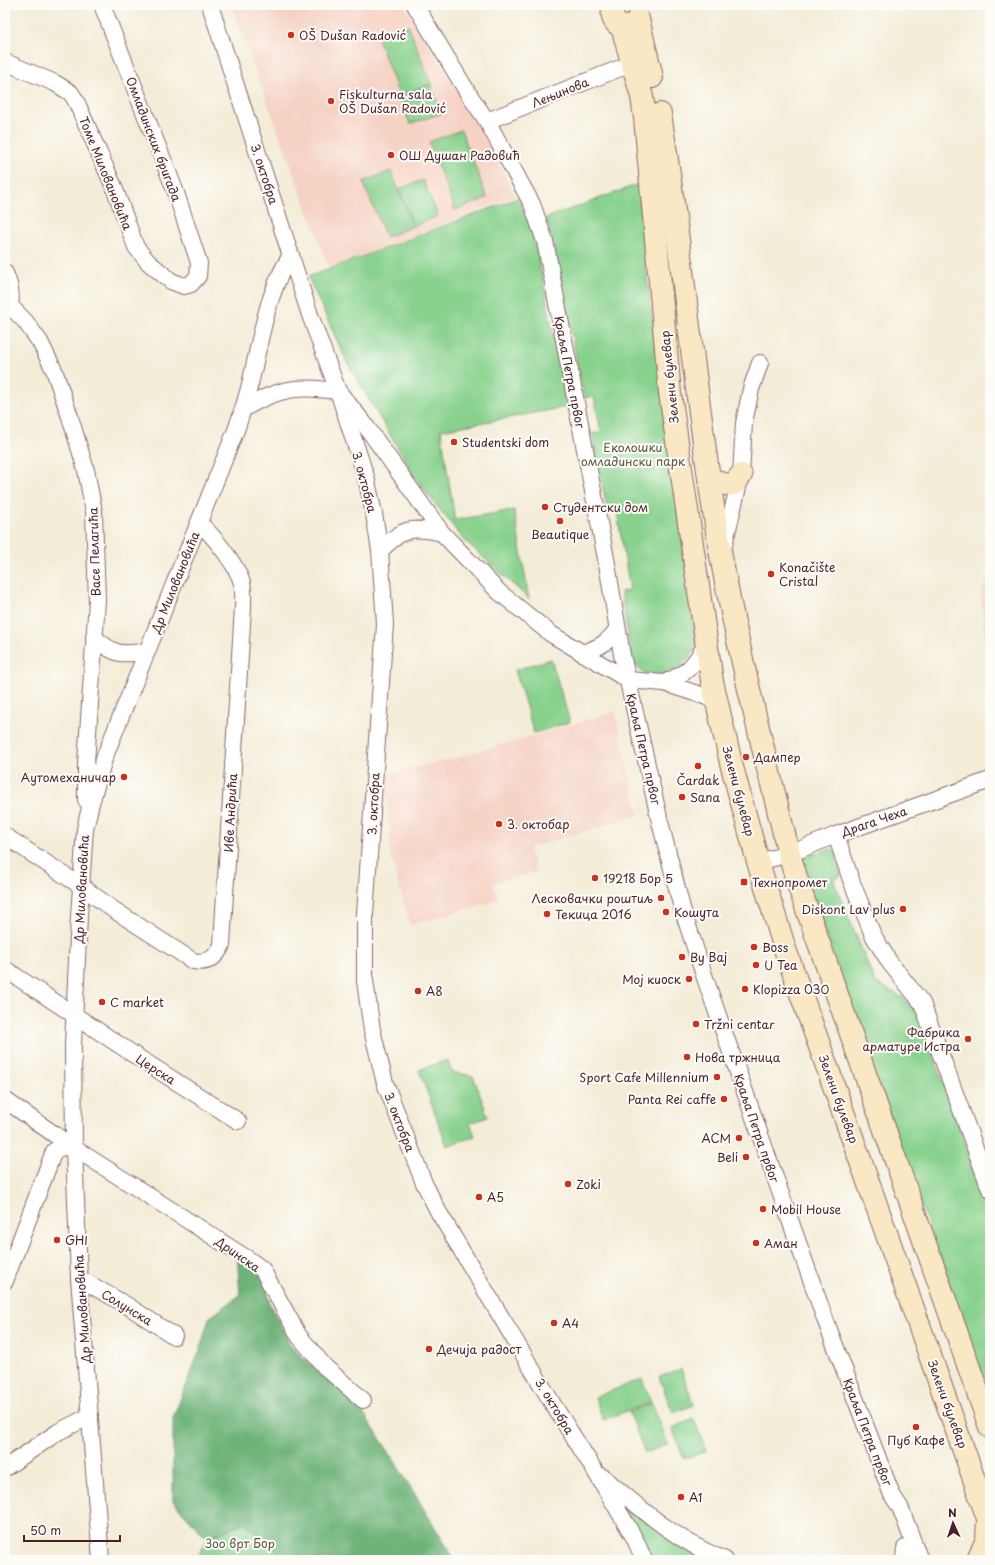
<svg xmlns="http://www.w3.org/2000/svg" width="995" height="1565" font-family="'Playpen Sans',sans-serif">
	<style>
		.built { fill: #f6d2c4 }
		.green { fill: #89d28e; stroke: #6a785c }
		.forest { fill: #6eb479; stroke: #5c6a52 }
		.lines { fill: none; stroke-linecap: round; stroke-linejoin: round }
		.street-casing { stroke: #856767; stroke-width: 18 }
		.secondary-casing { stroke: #856767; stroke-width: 24 }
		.street { stroke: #fff; stroke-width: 16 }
		.secondary { stroke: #fae7c3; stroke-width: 22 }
		.poi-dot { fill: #c8321e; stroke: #fdfcf7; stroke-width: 1.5 }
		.labels { text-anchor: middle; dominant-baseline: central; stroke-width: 4; stroke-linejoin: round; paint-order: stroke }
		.poi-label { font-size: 12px; fill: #4a1f2b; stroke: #fdfcf7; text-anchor: start }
		.street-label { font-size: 12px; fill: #4a1f2b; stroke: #fdfcf7 }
		.park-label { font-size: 12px; fill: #5d5549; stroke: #fdfcf7 }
	</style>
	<rect width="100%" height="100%" fill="#fdfcf7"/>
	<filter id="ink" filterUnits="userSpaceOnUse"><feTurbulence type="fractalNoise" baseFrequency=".025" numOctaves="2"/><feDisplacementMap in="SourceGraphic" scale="8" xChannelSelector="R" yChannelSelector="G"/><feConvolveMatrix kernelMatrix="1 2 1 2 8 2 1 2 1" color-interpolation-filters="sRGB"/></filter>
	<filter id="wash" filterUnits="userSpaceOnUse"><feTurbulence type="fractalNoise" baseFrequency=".012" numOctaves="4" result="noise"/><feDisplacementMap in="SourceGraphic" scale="16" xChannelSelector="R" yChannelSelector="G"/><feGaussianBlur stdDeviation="0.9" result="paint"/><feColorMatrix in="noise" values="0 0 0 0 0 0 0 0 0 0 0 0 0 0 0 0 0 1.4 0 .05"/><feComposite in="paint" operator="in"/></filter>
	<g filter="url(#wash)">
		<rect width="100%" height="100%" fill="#f3ecd7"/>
		<!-- built -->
		<g class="built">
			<polygon points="231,5 404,5 472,114 515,196 329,268"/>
			<polygon points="990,576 990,694 981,593"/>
			<polygon points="615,712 639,815 529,848 536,872 493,883 498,900 410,925 390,853 387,774 455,758"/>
		</g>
		<!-- green -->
		<g class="green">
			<polygon points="408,25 431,84 405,94 431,85 442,113 410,124 377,36"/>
			<polygon points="461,130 487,198 455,210 429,142"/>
			<polygon points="391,171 412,223 399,189 423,180 438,216 386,237 363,182"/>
			<polygon points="639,184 647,277 697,648 679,668 659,676 644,673 632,663 621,592 630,590 617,512 608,513 592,434 601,432 594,396 584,398 560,274 546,218"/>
			<polygon points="518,198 529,220 543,280 567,407 441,430 455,520 514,510 529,599 463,539 418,482 347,362 308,277"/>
			<polygon points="551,659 570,722 534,733 515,670"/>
			<polygon points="830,849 836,851 841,876 833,879 875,982 903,998 915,1009 921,1022 990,1210 990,1401 801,864 802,857"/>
			<polygon points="447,1060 452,1072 473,1076 488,1117 470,1123 475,1136 447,1146 419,1070"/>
			<polygon points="681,1369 694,1405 673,1413 659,1377"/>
			<polygon points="642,1379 651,1402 603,1420 595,1397"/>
			<polygon points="652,1403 668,1444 645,1453 629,1412"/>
			<polygon points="694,1419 706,1451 684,1459 672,1428"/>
			<polygon points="618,1499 706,1560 651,1560"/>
			<polygon points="244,1522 287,1560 197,1560 207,1539"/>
		</g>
		<!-- forest -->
		<polygon class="forest" points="237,1254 265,1279 270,1305 292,1348 357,1404 389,1452 455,1560 287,1560 244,1522 207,1539 173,1501 173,1418 200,1350 209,1318 240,1295"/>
	</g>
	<g filter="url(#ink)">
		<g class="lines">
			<defs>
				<g id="street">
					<polyline points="210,5 310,315 338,391 366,477 374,514 380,551 385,624 365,914 365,981 372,1030 385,1083 424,1183 438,1211 554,1406 595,1471 635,1539 644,1560"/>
					<polyline points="415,5 468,93 487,121 532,204 545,241 607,564 622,655 660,822 682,908 706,981 790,1220 825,1319 892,1495 900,1507 920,1560"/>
					<polyline points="5,62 55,83 71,93 76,101 114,187 136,247 148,262 171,281 184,286 191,284 198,276 199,263 175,190 102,5"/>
					<polyline points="487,121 633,63"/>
					<path d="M5 273C10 284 12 294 10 306L25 321 40 342 54 370 70 417 86 470 94 512 97 600 86 763V800"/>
					<path d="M243 409C258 400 277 391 295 389 309 387 324 390 338 391L363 422 442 533 499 592 551 634 628 680 664 683 707 697 717 704"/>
					<polyline points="723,549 741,475 744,423 751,389 760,363"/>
					<path d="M380 551C402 528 411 526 442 533"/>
					<path d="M94 637C115 656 121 655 147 651"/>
					<path d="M582 653C598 648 608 643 617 629"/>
					<path d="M664 683C687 673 694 666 706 644"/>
					<polyline points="836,835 851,880 873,935 890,963 922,1003 990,1189"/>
					<path d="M5 836 81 886 111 908 193 961C207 964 216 958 222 945L224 910 243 608C243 600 244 591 242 583 237 565 213 535 199 523"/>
					<polyline points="758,862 789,854 836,835 990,780"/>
					<polyline points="5,969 139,1058 238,1121"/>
					<polyline points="5,1100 74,1148 248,1259 262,1269 299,1336 325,1367 363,1400"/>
					<polyline points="79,1278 128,1306 174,1336"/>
					<polyline points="5,1281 54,1151 62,1147 74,1148"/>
					<polyline points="5,1468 58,1432 90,1416"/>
					<path d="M603 1477C641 1509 678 1542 725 1560"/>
					<path d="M101 1560 79 1278 74 1148 73 1045 79 916 85 829 91 803 105 756 236 430C242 413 247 397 251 380 261 338 267 292 291 255"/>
					<polyline points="904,1560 905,1548"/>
				</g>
				<g id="secondary">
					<path d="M615 5C607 19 620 33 634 24"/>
					<polyline points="638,19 652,77"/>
					<polyline points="622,27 642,97 645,118 670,393 712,681 731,763 758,862 785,949 990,1524"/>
					<path d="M660 114C684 261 696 410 721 556 739 656 765 755 789 854L799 887 990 1427"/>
					<path d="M709 477C718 482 723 486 734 484L741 475"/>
					<polyline points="978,1560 987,1539 988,1519"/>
				</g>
			</defs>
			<!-- street casing -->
			<use href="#street" class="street-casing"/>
			<!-- secondary casing -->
			<use href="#secondary" class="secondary-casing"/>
			<!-- street -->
			<use href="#street" class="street"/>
			<!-- secondary -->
			<use href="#secondary" class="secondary"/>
		</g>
	</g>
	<!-- markers -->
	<g class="poi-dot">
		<circle cx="291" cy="35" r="4"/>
		<circle cx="331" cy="101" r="4"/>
		<circle cx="391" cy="155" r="4"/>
		<circle cx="454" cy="442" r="4"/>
		<circle cx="545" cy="507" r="4"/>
		<circle cx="560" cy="521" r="4"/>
		<circle cx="771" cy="574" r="4"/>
		<circle cx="746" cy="757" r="4"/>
		<circle cx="698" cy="766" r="4"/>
		<circle cx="124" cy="777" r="4"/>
		<circle cx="682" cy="797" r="4"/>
		<circle cx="499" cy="824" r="4"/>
		<circle cx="595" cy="878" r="4"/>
		<rect x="740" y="878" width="8" height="8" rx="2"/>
		<circle cx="661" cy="898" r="4"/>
		<circle cx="903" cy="909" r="4"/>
		<circle cx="666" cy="912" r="4"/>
		<circle cx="547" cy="914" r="4"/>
		<circle cx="754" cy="947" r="4"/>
		<circle cx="682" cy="957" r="4"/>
		<circle cx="756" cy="965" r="4"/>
		<circle cx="689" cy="979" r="4"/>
		<circle cx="745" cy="989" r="4"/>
		<circle cx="418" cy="991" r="4"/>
		<circle cx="102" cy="1002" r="4"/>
		<circle cx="696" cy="1024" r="4"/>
		<circle cx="968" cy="1039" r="4"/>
		<circle cx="687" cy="1057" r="4"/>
		<circle cx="717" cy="1077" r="4"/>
		<circle cx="724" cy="1099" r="4"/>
		<circle cx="739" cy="1138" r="4"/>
		<circle cx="746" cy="1157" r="4"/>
		<circle cx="568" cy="1184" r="4"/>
		<circle cx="479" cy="1197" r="4"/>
		<circle cx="763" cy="1209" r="4"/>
		<circle cx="57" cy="1240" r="4"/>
		<circle cx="756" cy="1243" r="4"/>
		<circle cx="554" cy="1323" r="4"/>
		<circle cx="429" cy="1349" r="4"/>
		<circle cx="916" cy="1427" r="4"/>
		<circle cx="681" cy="1497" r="4"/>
	</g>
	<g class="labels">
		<!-- poi labels -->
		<g class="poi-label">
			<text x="299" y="35">OŠ Dušan Radović</text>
			<text x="339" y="94">Fiskulturna sala<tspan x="339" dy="14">OŠ Dušan Radović</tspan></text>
			<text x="399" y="155">ОШ Душан Радовић</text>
			<text x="462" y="442">Studentski dom</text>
			<text x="553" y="507">Студентски дом</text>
			<text x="560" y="534" text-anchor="middle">Beautique</text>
			<text x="779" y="567">Konačište<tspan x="779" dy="14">Cristal</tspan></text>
			<text x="754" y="757">Дампер</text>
			<text x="116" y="777" text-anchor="end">Аутомеханичар</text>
			<text x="698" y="780" text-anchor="middle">Čardak</text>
			<text x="690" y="797">Sana</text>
			<text x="507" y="824">3. октобар</text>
			<text x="603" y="878">19218 Бор 5</text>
			<text x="752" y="882">Технопромет</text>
			<text x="653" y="898" text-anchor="end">Лесковачки роштиљ</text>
			<text x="895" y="909" text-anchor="end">Diskont Lav plus</text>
			<text x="674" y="912">Кошута</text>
			<text x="555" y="914">Текица 2016</text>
			<text x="762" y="947">Boss</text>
			<text x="690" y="957">By Baj</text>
			<text x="764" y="965">U Tea</text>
			<text x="681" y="979" text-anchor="end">Мој киоск</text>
			<text x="753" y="989">Klopizza 030</text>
			<text x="426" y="991">A8</text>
			<text x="110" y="1002">C market</text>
			<text x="704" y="1024">Tržni centar</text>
			<text x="960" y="1032" text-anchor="end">Фабрика<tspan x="960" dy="14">арматуре Истра</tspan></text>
			<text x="695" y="1057">Нова тржница</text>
			<text x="709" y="1077" text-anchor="end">Sport Cafe Millennium</text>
			<text x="716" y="1099" text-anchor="end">Panta Rei caffe</text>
			<text x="731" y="1138" text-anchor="end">ACM</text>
			<text x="738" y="1157" text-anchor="end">Beli</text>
			<text x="576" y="1184">Zoki</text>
			<text x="487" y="1197">A5</text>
			<text x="771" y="1209">Mobil House</text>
			<text x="65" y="1240">GHI</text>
			<text x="764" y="1243">Аман</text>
			<text x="562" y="1323">A4</text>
			<text x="437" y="1349">Дечија радост</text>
			<text x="916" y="1440" text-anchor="middle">Пуб Кафе</text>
			<text x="689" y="1497">A1</text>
		</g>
		<!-- street labels -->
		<g class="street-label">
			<text transform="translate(560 92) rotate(-22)">Лењинова</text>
			<text transform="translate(154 139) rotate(69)">Омладинских бригада</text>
			<text transform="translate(106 173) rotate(68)">Томе Миловановића</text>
			<text transform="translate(265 174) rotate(72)">3. октобра</text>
			<text transform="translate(570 372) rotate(79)">Краља Петра првог</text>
			<text transform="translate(669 377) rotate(-96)">Зелени булевар</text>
			<text transform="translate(365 482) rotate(75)">3. октобра</text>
			<text transform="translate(94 552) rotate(-92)">Васе Пелагића</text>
			<text transform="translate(175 582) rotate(-68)">Др Миловановића</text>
			<text transform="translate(644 749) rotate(77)">Краља Петра првог</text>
			<text transform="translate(739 791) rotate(75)">Зелени булевар</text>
			<text transform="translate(373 804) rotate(-87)">3. октобра</text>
			<text transform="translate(230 813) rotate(-87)">Иве Андрића</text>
			<text transform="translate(874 821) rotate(-19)">Драга Чеха</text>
			<text transform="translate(81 889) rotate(-87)">Др Миловановића</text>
			<text transform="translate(156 1069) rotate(33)">Церска</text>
			<text transform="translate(839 1099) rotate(70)">Зелени булевар</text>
			<text transform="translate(400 1122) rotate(69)">3. октобра</text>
			<text transform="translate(757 1128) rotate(71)">Краља Петра првог</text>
			<text transform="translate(238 1254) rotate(35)">Дринска</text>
			<text transform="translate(127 1307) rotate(31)">Солунска</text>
			<text transform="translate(82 1309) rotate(-94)">Др Миловановића</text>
			<text transform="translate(948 1404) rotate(70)">Зелени булевар</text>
			<text transform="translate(555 1406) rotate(59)">3. октобра</text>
			<text transform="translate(868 1432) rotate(69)">Краља Петра првог</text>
		</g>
		<!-- park labels -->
		<g class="park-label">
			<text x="633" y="447">Еколошки<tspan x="633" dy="14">омладински парк</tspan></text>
			<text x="240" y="1543">Зоо врт Бор</text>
		</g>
	</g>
	<!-- margin -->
	<rect width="995" height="1565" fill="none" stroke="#fdfcf7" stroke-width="20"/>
	<!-- north arrow -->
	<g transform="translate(953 1523) rotate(357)" stroke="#fdfcf7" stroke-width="3" paint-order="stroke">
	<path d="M0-3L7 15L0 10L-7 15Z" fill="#4a1f2b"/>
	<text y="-6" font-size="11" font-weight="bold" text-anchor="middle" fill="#4a1f2b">N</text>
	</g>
	<!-- scale -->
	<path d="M24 1535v6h96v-6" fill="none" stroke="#4a1f2b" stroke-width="2"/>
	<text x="30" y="1535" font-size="12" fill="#4a1f2b" stroke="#fdfcf7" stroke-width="3" paint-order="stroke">50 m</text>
</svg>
